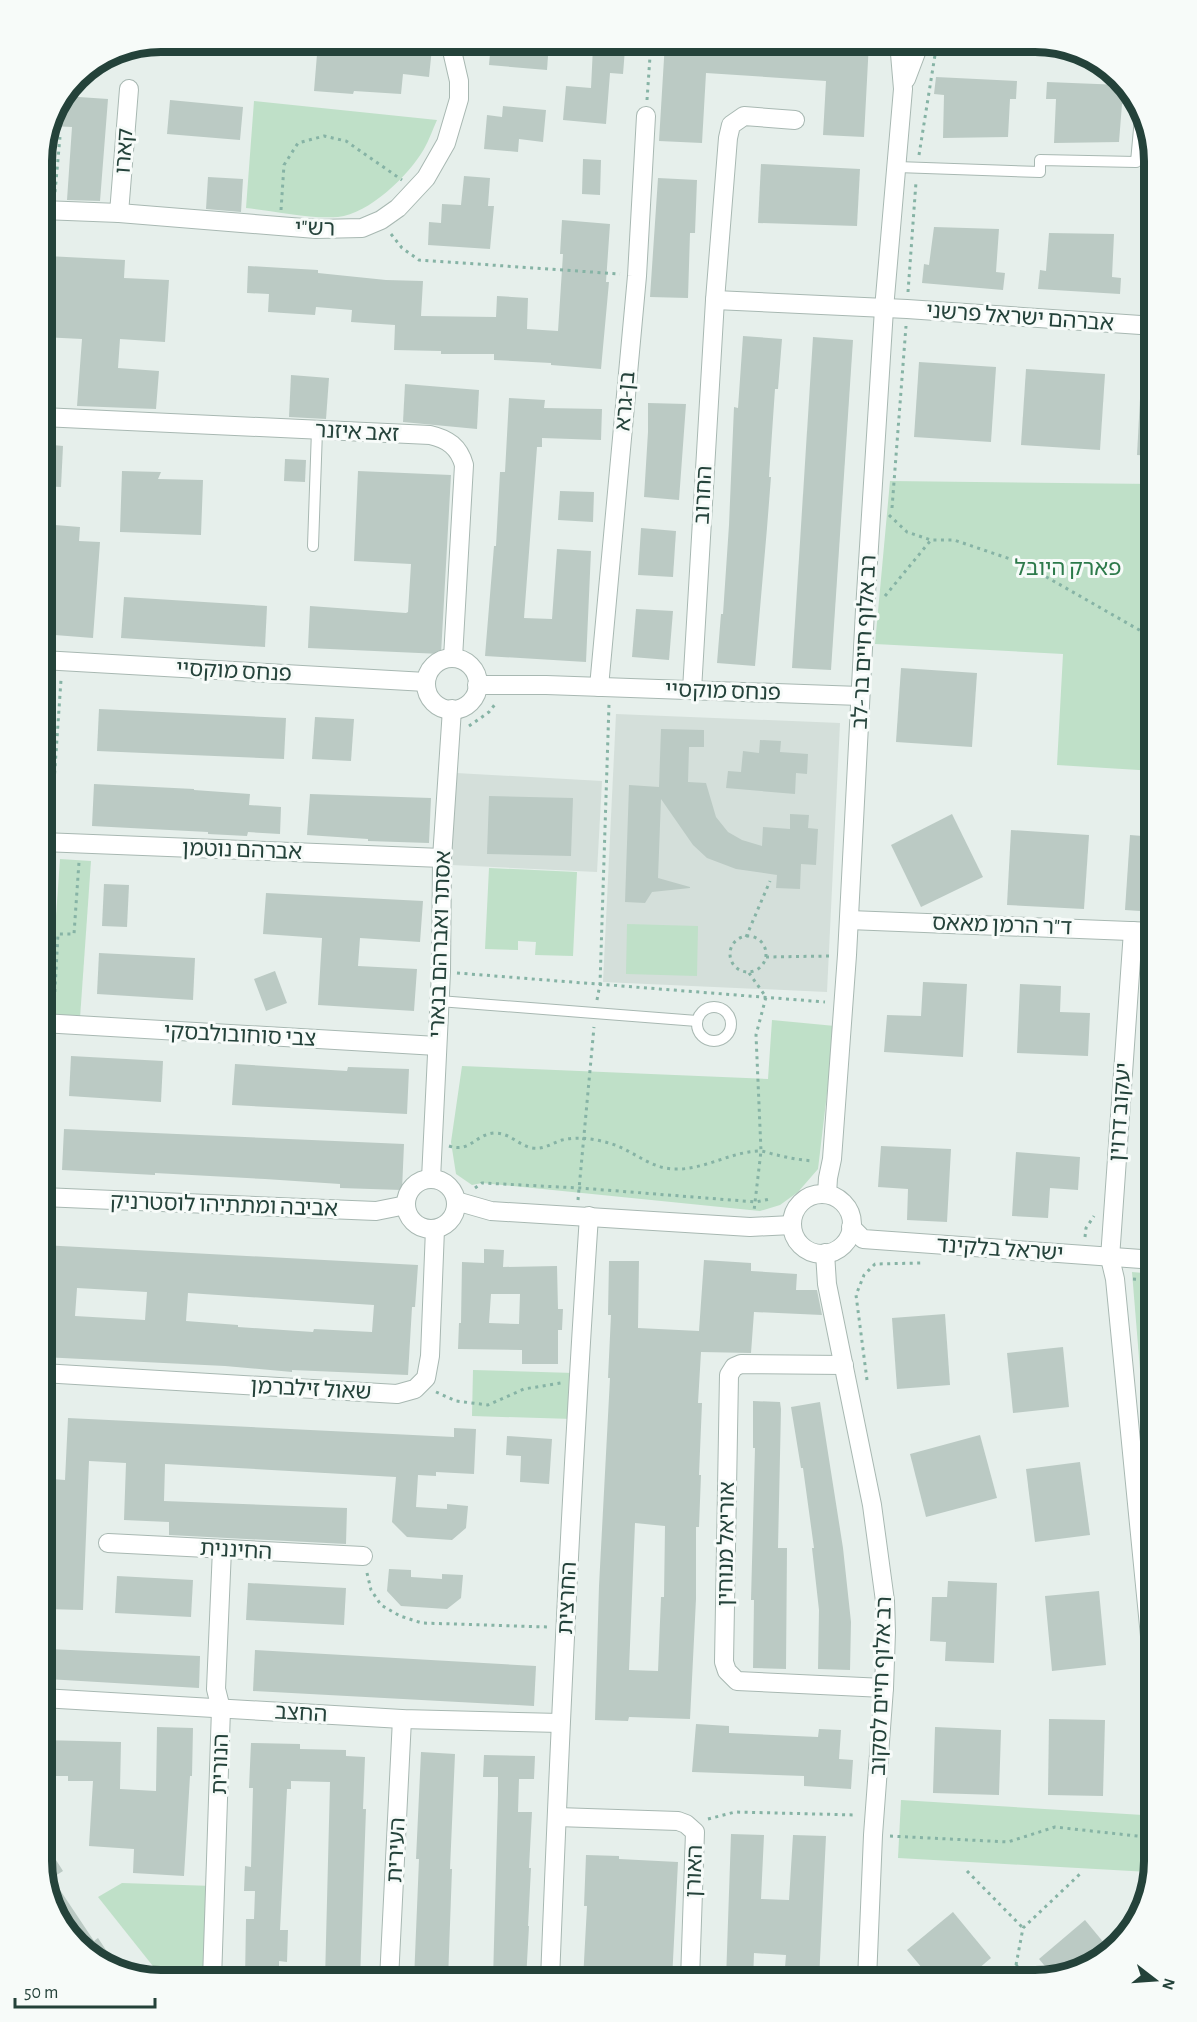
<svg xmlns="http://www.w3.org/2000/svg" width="1197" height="2022" font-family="'Alegreya Sans','Noto Sans Hebrew',sans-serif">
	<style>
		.built { fill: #d4dfda }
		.green { fill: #bfe0c8 }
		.building { fill: #bbcac4; fill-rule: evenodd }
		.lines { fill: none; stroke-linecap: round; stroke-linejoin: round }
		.service-casing { stroke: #a8b8b2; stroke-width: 12 }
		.minor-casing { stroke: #a8b8b2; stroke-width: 20 }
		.path { stroke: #86b3a5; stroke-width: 3; stroke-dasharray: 3 4.5; stroke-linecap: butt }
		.service { stroke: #fff; stroke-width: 10 }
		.minor { stroke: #fff; stroke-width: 18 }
		.labels { text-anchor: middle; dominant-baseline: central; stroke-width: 6; stroke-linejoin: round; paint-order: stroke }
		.street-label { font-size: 22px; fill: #24423a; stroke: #f7fbf9 }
		.park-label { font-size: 22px; fill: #2d7a4b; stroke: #f7fbf9 }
		.rim { fill: none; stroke: #24423a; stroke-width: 8 }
	</style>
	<rect width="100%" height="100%" fill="#e6efeb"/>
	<!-- built -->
	<g class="built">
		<polygon points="616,714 840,723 827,992 603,982"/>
		<polygon points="456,773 602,781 597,872 451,865"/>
	</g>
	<!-- green -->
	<g class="green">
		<path d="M254 101 437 120C433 129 429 140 424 149 409 175 369 214 338 217 308 219 276 211 246 208Z"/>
		<polygon points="890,481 1155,484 1155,771 1057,765 1063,654 875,644"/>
		<polygon points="60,859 91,861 80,1018 49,1016"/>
		<polygon points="489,868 577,872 573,956 535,955 536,942 518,941 518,950 485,949"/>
		<polygon points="627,924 698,926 697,976 626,974"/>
		<polygon points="772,1020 835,1026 818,1169 798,1192 780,1205 760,1211 482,1183 472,1185 456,1174 451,1142 462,1066 768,1079"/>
		<polygon points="1132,1272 1155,1274 1155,1492 1150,1492"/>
		<polygon points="473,1370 574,1373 573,1419 472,1416"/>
		<polygon points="901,1800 1143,1815 1149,1872 898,1858"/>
		<polygon points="122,1883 213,1886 206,1980 164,1980 98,1897"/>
	</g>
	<!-- building -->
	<g class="building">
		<polygon points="318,42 408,42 407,46 432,48 429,77 403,74 401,94 354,91 353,94 314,91"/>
		<polygon points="491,42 549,42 547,70 489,65"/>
		<polygon points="665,42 869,42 864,137 823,135 826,81 706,73 702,143 659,141"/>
		<polygon points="593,47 625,49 623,74 610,73 606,124 563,120 566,86 591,88"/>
		<polygon points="936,77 1017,81 1016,99 1010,99 1008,137 943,138 944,95 934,94"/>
		<polygon points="1047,82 1122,85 1128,93 1127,104 1122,104 1119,142 1054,143 1056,99 1046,99"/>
		<polygon points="64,96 108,99 100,201 67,200 72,127 49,126 51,116"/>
		<polygon points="170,100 243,107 240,140 167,134"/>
		<polygon points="503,106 546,110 543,142 519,139 518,152 484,149 487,115 502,117"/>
		<polygon points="583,159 601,160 600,195 582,194"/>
		<polygon points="761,164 860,169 857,226 758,223"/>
		<polygon points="464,176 490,178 488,206 494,206 490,249 428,245 429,222 441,223 442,204 461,205"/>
		<polygon points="208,177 243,179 241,212 206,209"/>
		<polygon points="658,178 697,180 695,233 690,233 688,298 650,297"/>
		<polygon points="562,220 610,224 606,282 609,282 601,369 551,365 551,363 494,360 494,354 441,354 441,351 394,350 395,325 351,322 352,310 316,307 315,315 268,312 269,294 247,293 248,266 318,270 318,273 386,280 423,281 421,316 496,317 497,296 528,298 527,329 558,331 563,254 560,254"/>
		<polygon points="934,227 999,229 996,272 1005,273 1003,290 922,283 924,264 929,265"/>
		<polygon points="1049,233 1114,234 1112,277 1121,278 1120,294 1038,289 1040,270 1046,271"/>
		<polygon points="47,256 125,260 124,278 169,280 165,342 120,339 118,368 159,371 156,409 77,406 82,339 42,337"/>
		<polygon points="743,336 782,339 778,389 775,389 769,477 771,477 767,528 755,666 717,663 721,614 723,614 729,525 734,407 738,408"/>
		<polygon points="813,337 853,340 831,670 792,668"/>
		<polygon points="919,362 996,367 991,442 914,437"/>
		<polygon points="1026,369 1105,374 1100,450 1021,445"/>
		<polygon points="291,375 329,378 326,419 289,417"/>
		<polygon points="1141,380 1155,381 1155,456 1137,455"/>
		<polygon points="405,384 479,390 477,429 403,422"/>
		<polygon points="509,398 545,400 544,408 602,409 601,440 542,438 542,447 537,447 524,618 552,619 557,549 591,551 586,662 485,656 494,546 496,546 500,472 505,472"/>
		<polygon points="648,403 686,404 679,500 644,497 648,432"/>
		<polygon points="42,444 63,446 61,487 42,486"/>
		<polygon points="285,459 306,460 305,482 284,481"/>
		<polygon points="122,471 161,472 158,479 203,480 201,535 120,532"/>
		<polygon points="358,471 451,475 441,654 308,648 310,606 406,613 408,612 411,564 354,561"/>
		<polygon points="560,491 594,492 593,522 558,520"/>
		<polygon points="42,524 80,527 79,541 100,542 93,638 42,634"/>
		<polygon points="641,528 676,531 673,577 638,575"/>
		<polygon points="124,597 267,606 265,647 121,638"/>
		<polygon points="636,609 673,611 669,660 632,657"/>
		<polygon points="901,668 977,673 972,747 896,742"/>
		<polygon points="99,709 286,718 284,759 97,751"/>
		<polygon points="315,717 354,719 351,761 312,759"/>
		<polygon points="661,729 704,730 704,747 689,747 688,782 706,783 716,817 728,832 742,840 762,846 763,827 790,829 790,814 809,815 808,828 818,829 816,865 801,864 800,889 776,888 777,875 736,869 707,858 693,845 661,799 658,878 690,887 690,888 652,892 645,903 625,902 629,785 659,787"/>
		<polygon points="760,740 781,741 780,752 808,754 807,774 796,773 795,794 726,788 728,771 741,772 743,751 759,753"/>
		<polygon points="94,784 194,789 194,790 250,794 249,805 281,807 280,834 248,832 247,836 208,834 208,832 92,826"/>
		<polygon points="310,794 431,798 429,843 368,841 368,839 307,835"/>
		<polygon points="489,796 573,798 571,856 487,854"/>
		<polygon points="952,814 983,877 921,907 891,845"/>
		<polygon points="1011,830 1089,835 1084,909 1007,905"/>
		<polygon points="1130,835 1155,837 1155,912 1125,910"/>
		<polygon points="104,884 129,885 127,927 102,926"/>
		<polygon points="266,893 423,901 420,942 360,938 358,966 417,969 414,1011 318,1005 322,938 263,934"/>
		<polygon points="99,953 195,958 193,1000 97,994"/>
		<polygon points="275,971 287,1003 266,1011 254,979"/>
		<polygon points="923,982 967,984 963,1057 884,1052 887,1015 921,1016"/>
		<polygon points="1020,984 1061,986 1060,1012 1090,1013 1088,1056 1017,1053"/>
		<polygon points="71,1056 163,1061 161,1102 69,1096"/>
		<polygon points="235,1064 347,1071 348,1067 409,1069 407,1114 232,1105"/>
		<polygon points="64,1129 404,1144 402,1190 340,1188 340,1184 265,1179 155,1173 155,1175 62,1170"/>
		<polygon points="881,1146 951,1149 947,1222 907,1220 908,1189 878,1187"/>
		<polygon points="1016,1152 1080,1157 1078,1190 1050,1188 1048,1218 1012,1216"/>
		<path d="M42 1245 418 1265 415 1307H412L408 1375 292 1370V1372L225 1366 42 1357ZM77 1288 147 1292 145 1320 75 1316ZM188 1293 374 1305 372 1332 314 1329 313 1332 238 1327V1325L186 1321Z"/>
		<path d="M484 1249 504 1250 503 1267 557 1266 558 1309H563L562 1330H558V1364H522V1350L458 1349 459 1323H461L462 1262 484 1263ZM491 1294H520L519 1324 489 1323Z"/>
		<path d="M704 1260 751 1263V1271L797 1274 796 1290H817L822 1315 754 1312 751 1353 701 1352 698 1403H702L699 1475H701L699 1527H696V1599L690 1719 629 1717 628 1721 595 1720 599 1586 610 1378H608L611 1315H608L609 1261H639L638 1328 699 1331ZM635 1523 665 1526 664 1597H661L658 1671 629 1670Z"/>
		<polygon points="945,1314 950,1385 897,1389 892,1318"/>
		<polygon points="1063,1347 1069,1407 1013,1413 1007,1353"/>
		<polygon points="753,1401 780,1402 781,1409 778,1548 787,1548 786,1669 753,1668 754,1600 751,1600 755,1448 753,1448"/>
		<polygon points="820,1402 843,1548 851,1622 850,1670 818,1669 819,1610 812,1548 814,1548 803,1468 801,1468 791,1407"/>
		<polygon points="68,1418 454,1437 454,1428 476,1429 474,1474 436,1472 436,1476 418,1475 416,1507 447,1509 447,1504 468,1506 466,1528 452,1540 407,1537 392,1522 396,1477 165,1464 164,1501 347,1508 346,1544 169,1535 169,1522 124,1520 126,1463 89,1461 83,1610 46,1609 52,1479 65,1480"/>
		<polygon points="980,1435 997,1498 926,1517 910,1454"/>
		<polygon points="507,1436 552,1439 549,1484 520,1482 521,1456 506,1455"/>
		<polygon points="1080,1462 1090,1535 1035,1542 1026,1469"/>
		<polygon points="389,1569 411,1570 411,1577 442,1579 442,1574 463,1575 461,1598 447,1609 401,1606 387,1591"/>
		<polygon points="117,1576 193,1580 191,1617 115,1613"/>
		<polygon points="948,1581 997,1583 994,1663 945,1661 946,1642 930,1641 932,1597 947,1597"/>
		<polygon points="248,1583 346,1588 344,1625 246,1620"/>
		<polygon points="1099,1591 1106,1665 1052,1671 1045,1596"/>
		<polygon points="49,1649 200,1656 199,1688 47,1679"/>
		<polygon points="255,1650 536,1666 534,1706 253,1691"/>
		<polygon points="1049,1719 1105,1720 1103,1796 1048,1795"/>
		<polygon points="696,1724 729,1726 729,1733 818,1737 819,1729 841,1730 839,1759 853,1760 851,1789 804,1786 804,1776 692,1772"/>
		<polygon points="157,1727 193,1728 192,1776 190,1776 184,1876 133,1873 134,1849 89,1846 93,1781 68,1781 68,1776 42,1776 42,1740 121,1742 120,1789 156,1791"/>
		<polygon points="935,1727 1001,1730 999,1795 933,1793"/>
		<polygon points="251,1743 300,1744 300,1749 346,1750 346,1756 365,1757 363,1809 366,1809 360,1980 325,1980 330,1782 291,1781 291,1789 287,1789 280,1930 288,1930 287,1962 279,1961 279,1980 245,1980 246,1919 254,1919 255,1891 244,1891 245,1866 251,1867 253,1788 249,1788"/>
		<polygon points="421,1752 455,1754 450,1869 452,1869 448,1980 414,1980 419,1859 416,1859"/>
		<polygon points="484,1755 535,1756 534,1779 519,1779 518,1812 532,1812 529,1868 531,1868 528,1926 529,1926 526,1980 493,1980 498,1794 498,1777 483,1777"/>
		<polygon points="731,1834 764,1835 761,1899 789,1900 793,1835 826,1836 819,1980 784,1980 786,1955 754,1953 753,1980 726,1980"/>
		<polygon points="42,1838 63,1871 52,1878 94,1941 98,1938 118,1968 95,1960 54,1913 42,1860"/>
		<polygon points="586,1855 619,1856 619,1859 678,1862 672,1980 583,1980 587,1906 584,1906"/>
		<polygon points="953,1912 991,1958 965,1980 932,1980 907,1950"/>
		<polygon points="1085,1920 1109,1949 1088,1968 1053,1976 1039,1959"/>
	</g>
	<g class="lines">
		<defs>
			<g id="service">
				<polyline points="897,167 1040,172 1040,160 1136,162 1141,107"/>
				<polyline points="313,546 317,430"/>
				<polyline points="439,1001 697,1021"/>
				<circle cx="714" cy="1024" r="17"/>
			</g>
			<g id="minor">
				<polyline points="906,79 920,42"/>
				<polyline points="42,210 119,213 316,229 362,228 381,220 398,208 426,178 446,143 459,99 459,81 450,42"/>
				<polyline points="119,213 129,89"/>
				<polyline points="715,300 907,309 1155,326"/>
				<path d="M42 417 430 435C448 439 459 447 464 465L453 658"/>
				<circle cx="452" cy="684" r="26"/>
				<polyline points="42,660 426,682"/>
				<polyline points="477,685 546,685 860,696"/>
				<polyline points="599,687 637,276 646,116"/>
				<polyline points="692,690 715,300 728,138 731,125 744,116 795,120"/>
				<polyline points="42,842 442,858"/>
				<polyline points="849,920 1155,932"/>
				<polyline points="1133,931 1110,1258 1115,1279 1155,1687"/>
				<polyline points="42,1023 437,1046"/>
				<polyline points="431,1179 441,972 442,858 452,709"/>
				<circle cx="431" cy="1204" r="25"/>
				<polyline points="827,1194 828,1178 832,1159 847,955 865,610 884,309 903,89 899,42"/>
				<circle cx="822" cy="1224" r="30"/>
				<polyline points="42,1197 376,1211 406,1205"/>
				<polyline points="456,1201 491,1211 750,1227 792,1225"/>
				<polyline points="851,1227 863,1239 1155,1260"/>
				<polyline points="825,1253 827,1284 872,1505 885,1601 886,1632 884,1688 873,1835 867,1980"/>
				<polyline points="844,1365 741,1364 734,1367 729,1375 724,1662 727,1671 737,1681 884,1688"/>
				<polyline points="42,1373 397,1394 415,1389 426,1378 430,1356 435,1229"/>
				<polyline points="108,1543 363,1556"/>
				<polyline points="42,1698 402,1719 560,1723"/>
				<polyline points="557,1817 678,1821 686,1824 695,1832 690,1980"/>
				<polyline points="212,1980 221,1709 216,1689 222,1549"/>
				<polyline points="389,1980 402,1719"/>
				<path d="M550 1980C560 1725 572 1470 589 1216"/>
			</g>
		</defs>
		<!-- service casing -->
		<use href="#service" class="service-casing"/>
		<!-- minor casing -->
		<use href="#minor" class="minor-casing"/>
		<!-- path -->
		<g class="path">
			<polyline points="647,100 651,42"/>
			<polyline points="919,155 935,55 948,42"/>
			<polyline points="55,192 60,137"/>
			<polyline points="281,210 284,165 298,143 324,136 346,141 402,180"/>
			<polyline points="391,234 402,248 419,260 620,274"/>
			<polyline points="908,292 916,182"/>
			<polyline points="892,508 906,326"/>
			<polyline points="889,515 907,532 931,540 954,540 1022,563 1155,639"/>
			<polyline points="885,596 931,540"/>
			<polyline points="469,726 489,712 496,703"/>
			<polyline points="51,826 61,680"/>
			<circle cx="748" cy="954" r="18"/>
			<polyline points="746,937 770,881"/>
			<polyline points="766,957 830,956"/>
			<polyline points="457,973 825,1002"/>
			<polyline points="749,973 766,997 756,1035 761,1151 754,1211"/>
			<polyline points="597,1000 600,984 609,704"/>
			<polyline points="54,1007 58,934 74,934 79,862"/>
			<path d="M449 1146C471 1153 475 1134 495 1133 510 1133 518 1145 532 1148 544 1150 552 1143 562 1140 578 1136 596 1139 612 1144 634 1151 651 1169 675 1169 704 1170 730 1152 759 1151 765 1151 771 1154 777 1155 789 1158 801 1160 813 1161"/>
			<polyline points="44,1181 52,1040"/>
			<polyline points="475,1188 482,1183 580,1188 756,1202 770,1199"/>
			<polyline points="578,1200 594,1027"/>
			<polyline points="1085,1237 1086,1228 1094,1216"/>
			<polyline points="1133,1279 1155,1280"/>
			<polyline points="867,1380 856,1295 864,1275 875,1264 923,1263"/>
			<polyline points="436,1392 456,1401 488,1405 524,1389 561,1383"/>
			<polyline points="367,1573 371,1590 381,1605 400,1616 422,1623 548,1627"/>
			<polyline points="1142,1701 1155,1862"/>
			<polyline points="708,1819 735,1812 856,1815"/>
			<polyline points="890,1836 1008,1842 1055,1827 1155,1838"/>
			<polyline points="967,1871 1023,1928"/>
			<polyline points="1016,1965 1023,1928 1080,1874"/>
			<polyline points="999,1980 1016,1965 1028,1980"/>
		</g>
		<!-- service -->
		<use href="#service" class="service"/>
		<!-- minor -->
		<use href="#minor" class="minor"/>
	</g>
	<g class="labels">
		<!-- street labels -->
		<g class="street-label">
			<text transform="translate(124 151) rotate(-86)">קארו</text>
			<text transform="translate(315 228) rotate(1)">רש"י</text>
			<text transform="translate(1020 317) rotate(4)">אברהם ישראל פרשני</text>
			<text transform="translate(625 401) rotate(-85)">בן-גרא</text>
			<text transform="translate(357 432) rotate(3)">זאב איזנר</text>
			<text transform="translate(703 495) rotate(-87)">החרוב</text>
			<text transform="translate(864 642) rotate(-87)">רב אלוף חיים בר-לב</text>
			<text transform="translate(234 671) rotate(3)">פנחס מוקסיי</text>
			<text transform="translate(723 691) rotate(2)">פנחס מוקסיי</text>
			<text transform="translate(242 850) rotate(2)">אברהם נוטמן</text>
			<text transform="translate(1002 925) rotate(2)">ד"ר הרמן מאאס</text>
			<text transform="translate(440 944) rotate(-88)">אסתר ואברהם בנארי</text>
			<text transform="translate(240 1035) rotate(3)">צבי סוחובולבסקי</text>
			<text transform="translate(1120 1112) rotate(-86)">יעקוב דרוין</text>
			<text transform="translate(224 1205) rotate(2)">אביבה ומתתיהו לוסטרניק</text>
			<text transform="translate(1000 1249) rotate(4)">ישראל בלקינד</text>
			<text transform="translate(311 1389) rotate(3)">שאול זילברמן</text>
			<text transform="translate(726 1544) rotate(-89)">אוריאל מנוחין</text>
			<text transform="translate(236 1550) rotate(3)">החיננית</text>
			<text transform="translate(567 1598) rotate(-87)">החרצית</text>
			<text transform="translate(881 1686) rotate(-88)">רב אלוף חיים לסקוב</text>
			<text transform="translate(301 1713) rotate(3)">החצב</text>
			<text transform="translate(220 1764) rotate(-88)">הנורית</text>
			<text transform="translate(396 1850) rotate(-87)">העירית</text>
			<text transform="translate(694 1871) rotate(-88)">האורן</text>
		</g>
		<!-- park labels -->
		<g class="park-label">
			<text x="1068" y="568">פארק היובל</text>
		</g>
	</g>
	<!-- crop -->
	<path d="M0 0H1197V2022H0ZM161 52H1035A109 109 0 0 1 1144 161V1861A109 109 0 0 1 1035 1970H161A109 109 0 0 1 52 1861V161A109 109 0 0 1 161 52Z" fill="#f7fbf9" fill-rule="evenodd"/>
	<path class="rim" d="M161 52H1035A109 109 0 0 1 1144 161V1861A109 109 0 0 1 1035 1970H161A109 109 0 0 1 52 1861V161A109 109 0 0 1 161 52Z"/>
	<!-- north arrow -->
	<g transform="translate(1155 1980) rotate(107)" stroke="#f7fbf9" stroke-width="4.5" paint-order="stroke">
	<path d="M0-4.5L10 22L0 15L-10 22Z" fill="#24423a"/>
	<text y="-9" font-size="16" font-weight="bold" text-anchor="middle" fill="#24423a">N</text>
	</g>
	<!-- scale -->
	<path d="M15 1998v9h140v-9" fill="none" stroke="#24423a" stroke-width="3"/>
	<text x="24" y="1998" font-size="18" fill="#24423a" stroke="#f7fbf9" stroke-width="4.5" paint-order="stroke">50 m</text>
</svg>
